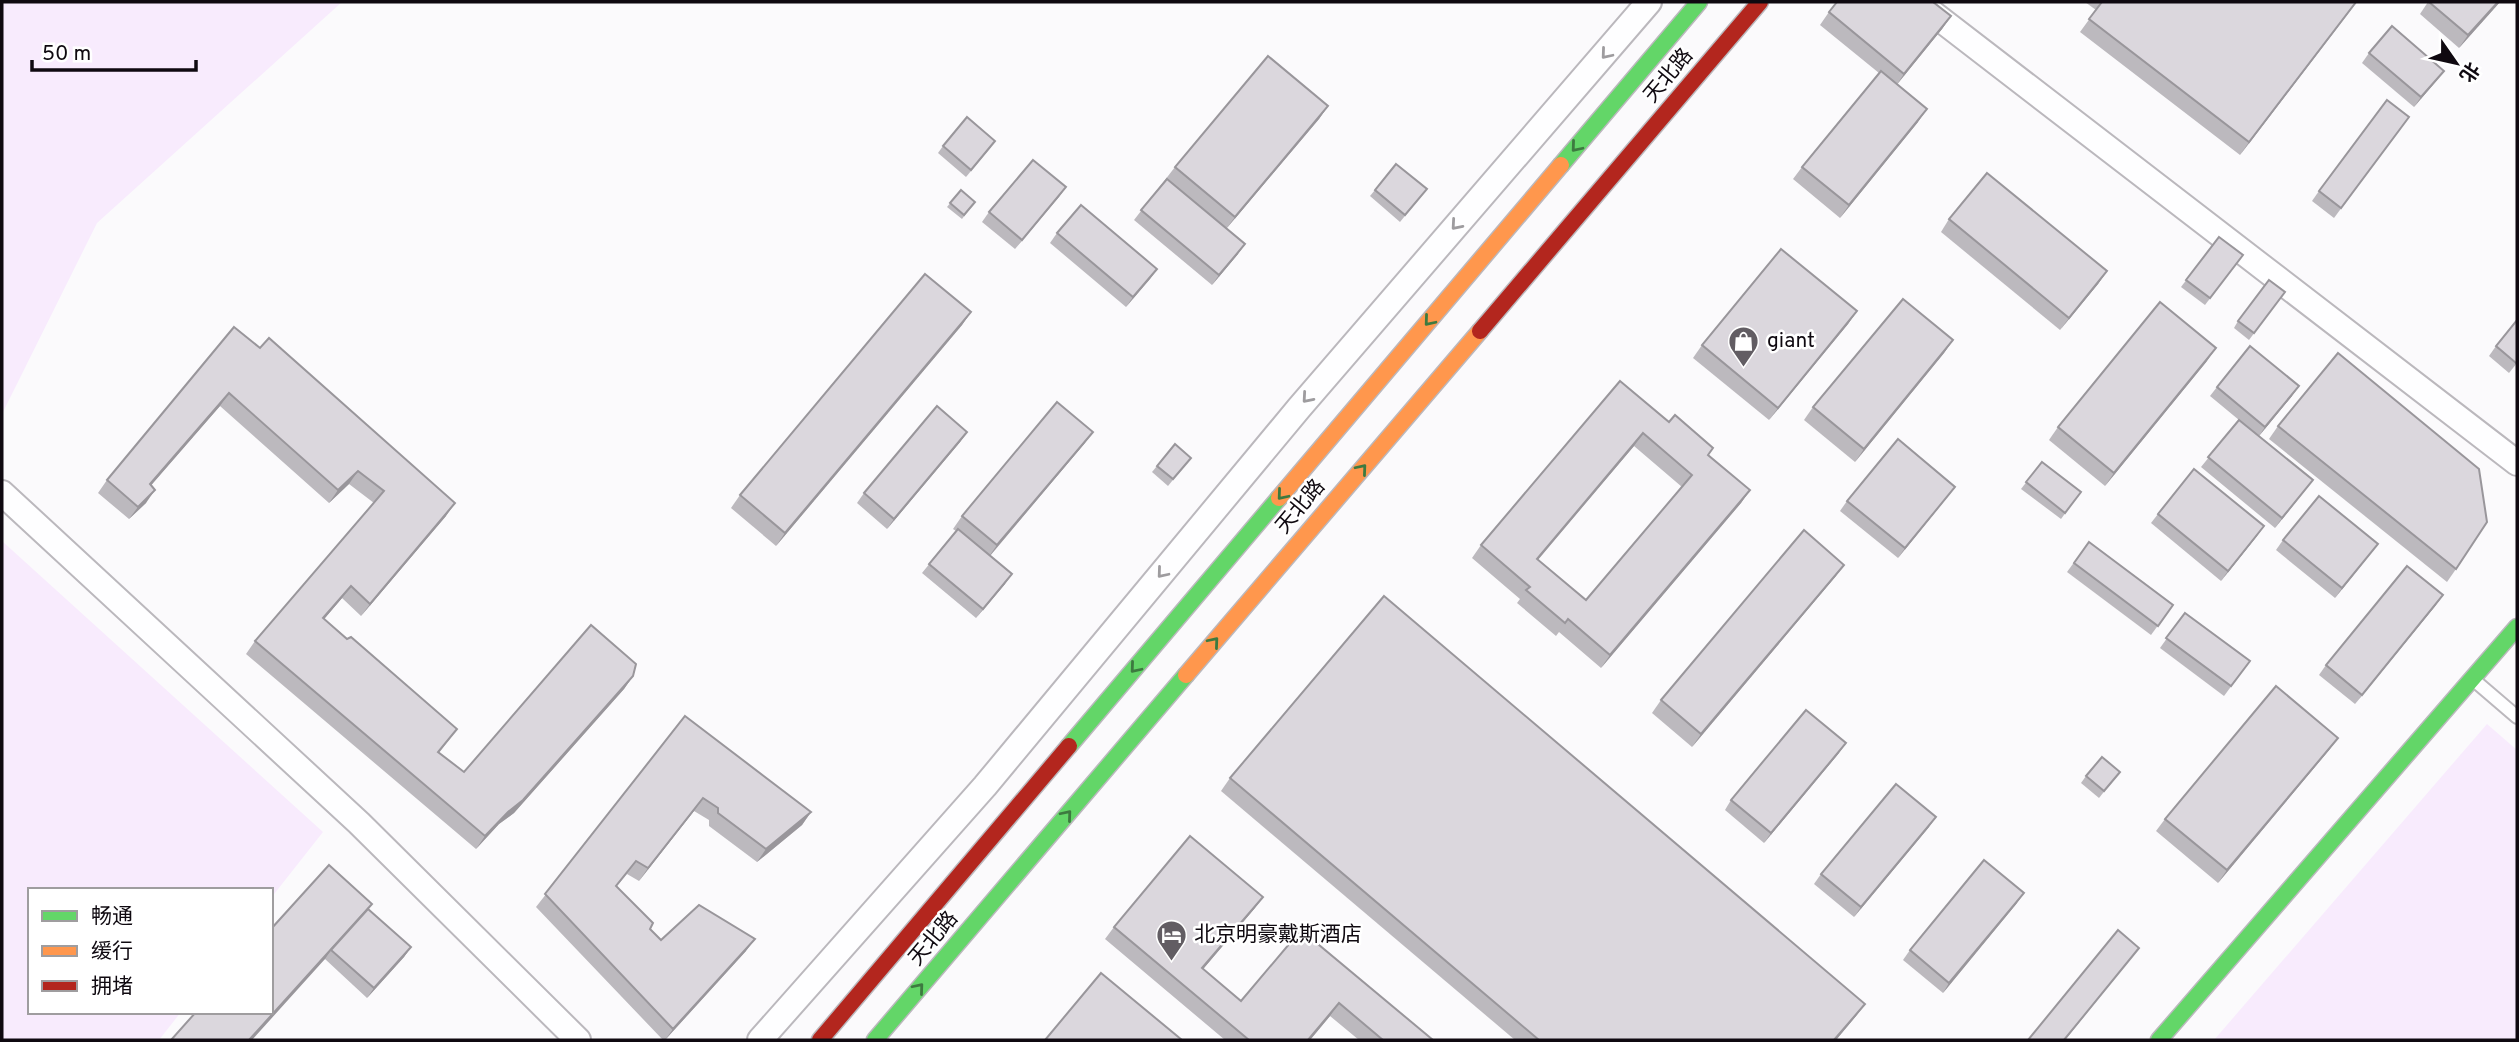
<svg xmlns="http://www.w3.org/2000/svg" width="2519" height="1042" font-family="Overpass,'Noto Sans SC',sans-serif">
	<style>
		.green { fill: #f8ebfd }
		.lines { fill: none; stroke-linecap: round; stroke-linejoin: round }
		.lane-casing { stroke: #bbb8bd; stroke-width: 16 }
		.street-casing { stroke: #bbb8bd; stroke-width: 28 }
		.fast-casing { stroke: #bbb8bd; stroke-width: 19 }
		.slow-casing { stroke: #bbb8bd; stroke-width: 19 }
		.jam-casing { stroke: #bbb8bd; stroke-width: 19 }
		.lane { stroke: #fefeff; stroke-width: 12 }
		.street { stroke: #fefeff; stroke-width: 24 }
		.fast { stroke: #63d668; stroke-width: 16 }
		.slow { stroke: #ff974d; stroke-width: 16 }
		.jam { stroke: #b3261e; stroke-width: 16 }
		.wall { fill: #bcb9be; fill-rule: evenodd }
		.shaded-wall { fill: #99969b }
		.building { fill: #dbd7dd; stroke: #99969b; stroke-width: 2; fill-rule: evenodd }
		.oneway { stroke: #9e9c9f }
		.oneway2 { stroke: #3d7a40 }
		.labels { text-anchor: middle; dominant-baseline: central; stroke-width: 5; stroke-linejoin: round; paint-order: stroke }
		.street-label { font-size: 21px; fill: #0f0910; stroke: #fff }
		.poi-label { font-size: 21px; fill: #0f0910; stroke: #fff; text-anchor: start }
	</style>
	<rect width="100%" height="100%" fill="#fbfafc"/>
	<!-- green -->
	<g class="green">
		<polygon points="2,2 342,2 97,223 2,414"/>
		<polygon points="2,541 323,832 271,898 271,890 30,890 30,1012 181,1012 159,1040 2,1040"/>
		<polygon points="2487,724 2517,750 2517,1040 2214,1040"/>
	</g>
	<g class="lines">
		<defs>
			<polyline id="lane" points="2475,681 2517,717"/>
			<g id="street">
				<polyline points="1918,2 2517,463"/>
				<polyline points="2,493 359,823 578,1040"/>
				<polyline points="760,1040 985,786 1299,408 1649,2"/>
			</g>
			<g id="fast">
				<polyline points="1561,165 1699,2"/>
				<polyline points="1069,746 1279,498"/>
				<polyline points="875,1040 1186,675"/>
				<polyline points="2159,1040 2517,627"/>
			</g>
			<g id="slow">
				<polyline points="1279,498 1561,165"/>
				<polyline points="1186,675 1480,331"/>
			</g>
			<g id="jam">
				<polyline points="1480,331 1760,2"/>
				<polyline points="820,1040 1069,746"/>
			</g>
		</defs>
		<!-- lane casing -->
		<use href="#lane" class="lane-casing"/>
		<!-- street casing -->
		<use href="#street" class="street-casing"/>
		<!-- fast casing -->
		<use href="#fast" class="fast-casing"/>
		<!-- slow casing -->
		<use href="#slow" class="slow-casing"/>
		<!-- jam casing -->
		<use href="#jam" class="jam-casing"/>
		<!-- lane -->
		<use href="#lane" class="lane"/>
		<!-- street -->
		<use href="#street" class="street"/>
		<!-- fast -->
		<use href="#fast" class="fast"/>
		<!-- slow -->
		<use href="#slow" class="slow"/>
		<!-- jam -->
		<use href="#jam" class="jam"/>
	</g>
	<!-- wall -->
	<g class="wall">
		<polygon points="2085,2 2357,2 2240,155 2080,32 2096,10"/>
		<polygon points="2428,2 2500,2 2459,48 2420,14"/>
		<polygon points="1829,12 1951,16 1942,29 1897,84 1918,122 1840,218 1793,179 1802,167 1879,73 1820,25"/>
		<polygon points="2369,53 2437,80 2414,107 2362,63"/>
		<polygon points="1328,106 1319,119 1226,229 1238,254 1212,285 1134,220 1175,167"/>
		<polygon points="2409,117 2334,218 2312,201 2319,191"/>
		<polygon points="943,146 991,147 966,177 938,153"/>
		<polygon points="1066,187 1015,249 982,222 989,212"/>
		<polygon points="1427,189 1400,222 1370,196 1375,190"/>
		<polygon points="961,190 975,202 962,219 947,207"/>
		<polygon points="1949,219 2107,271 2098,284 2060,330 1941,232"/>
		<polygon points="1057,233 1157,269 1126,307 1050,243"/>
		<polygon points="2219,237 2243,255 2205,305 2181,287"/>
		<polygon points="2285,292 2249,340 2234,328 2238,321"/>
		<polygon points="1857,311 1848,324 1769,420 1693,358 1702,345"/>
		<polygon points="971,312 962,325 776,546 731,508 740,495"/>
		<polygon points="234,327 446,516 361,616 342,598 324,619 457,729 439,753 464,772 633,676 624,689 514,813 499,824 476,849 246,654 255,641 374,503 349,484 329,503 220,406 151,485 146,503 129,519 98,493 107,480"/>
		<polygon points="1953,340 1944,353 1855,462 1804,420 1813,407"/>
		<polygon points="2496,346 2517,363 2509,373 2489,356"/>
		<polygon points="2207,361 2105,486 2049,440 2058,427"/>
		<path d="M1620 381 1750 490 1741 503 1601 668 1559 632 1556 636 1517 603 1520 599 1472 558 1481 545ZM1634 446 1682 487 1586 600 1538 560Z"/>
		<polygon points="2217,387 2292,396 2259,436 2313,480 2275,528 2201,467 2239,420 2210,396"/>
		<polygon points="2278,426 2456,569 2447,582 2269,439"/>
		<polygon points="967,432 960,442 887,529 857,503 864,493"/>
		<polygon points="1093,432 1084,444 990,556 1005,584 976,618 922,573 956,531 953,529 962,516"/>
		<polygon points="2042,462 2081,492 2061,519 2021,489"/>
		<polygon points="1186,464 1168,486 1152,472 1157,466"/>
		<polygon points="1955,487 1898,558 1840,511 1847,501"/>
		<polygon points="2158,514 2257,536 2221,581 2151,523"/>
		<polygon points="2283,540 2378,544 2335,598 2276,550"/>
		<polygon points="2089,542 2173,605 2151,635 2067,572"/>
		<polygon points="1844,565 1835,577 1692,747 1652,713 1661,700"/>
		<polygon points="2436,605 2355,704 2319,675 2326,665"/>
		<polygon points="2185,613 2250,661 2224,696 2160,648"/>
		<polygon points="685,716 811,812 802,825 757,862 709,826 709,820 694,811 639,881 627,874 617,886 650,929 661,940 746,951 665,1040 663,1040 536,907"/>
		<polygon points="2338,738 2329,750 2218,883 2156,831 2165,819"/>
		<polygon points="1839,753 1764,843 1725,810 1731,800"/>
		<polygon points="2086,776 2115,778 2099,798 2081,783"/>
		<polygon points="1230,778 1865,1004 1856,1016 1836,1040 1515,1040 1221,791"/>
		<polygon points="1929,827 1854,917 1814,884 1821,874"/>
		<polygon points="1263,897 1254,909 1203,969 1241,1001 1301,930 1433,1040 1359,1040 1330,1016 1310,1040 1225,1040 1105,939 1114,927"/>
		<polygon points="2017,903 1943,993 1903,960 1910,950"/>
		<polygon points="372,904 368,909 411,947 404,957 367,998 325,959 171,1040"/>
	</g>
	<!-- shaded-wall -->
	<g class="shaded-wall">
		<polygon points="2357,2 2240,155 2249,142"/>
		<polygon points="2498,2 2500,2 2459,48 2468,35"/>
		<polygon points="1951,16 1942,29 1895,87 1904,74"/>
		<polygon points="2444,71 2437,80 2414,107 2421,97"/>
		<polygon points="1328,106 1319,119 1226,229 1235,217"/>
		<polygon points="1927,109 1918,122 1840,218 1849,205"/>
		<polygon points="1066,187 1059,197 1015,249 1022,240"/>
		<polygon points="1245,244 1238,254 1212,285 1219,275"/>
		<polygon points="1157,269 1150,279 1126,307 1133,297"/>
		<polygon points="2107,271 2098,284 2060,330 2069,318"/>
		<polygon points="1857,311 1848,324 1769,420 1778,408"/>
		<polygon points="971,312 962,325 776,546 785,533"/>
		<polygon points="1953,340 1944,353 1855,462 1864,449"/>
		<polygon points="2216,348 2207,361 2105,486 2114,473"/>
		<polygon points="2299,386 2292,396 2259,436 2265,427"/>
		<polygon points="229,393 220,406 141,497 150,484"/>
		<polygon points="967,432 960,442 887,529 894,519"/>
		<polygon points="1093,432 1084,444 988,558 997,545"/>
		<polygon points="1643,433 1634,446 1528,571 1537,559"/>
		<polygon points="358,471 349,484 329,503 338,490"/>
		<polygon points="2313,480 2306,489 2275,528 2282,518"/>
		<polygon points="1955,487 1948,496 1898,558 1905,548"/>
		<polygon points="155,490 146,503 129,519 138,507"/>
		<polygon points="1750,490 1741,503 1601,668 1610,655"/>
		<polygon points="455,503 446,516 361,616 370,604"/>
		<polygon points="2264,526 2257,536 2221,581 2228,571"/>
		<polygon points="2378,544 2371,553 2335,598 2342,588"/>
		<polygon points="1844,565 1835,577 1692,747 1701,734"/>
		<polygon points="1012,574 1005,584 976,618 983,609"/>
		<polygon points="351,586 342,598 314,631 323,618"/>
		<polygon points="2443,595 2436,605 2355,704 2362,695"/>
		<polygon points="633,676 624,689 514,813 499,824 476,849 485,836"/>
		<polygon points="2338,738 2329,750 2218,883 2227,870"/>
		<polygon points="1846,743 1839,753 1764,843 1771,833"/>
		<polygon points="703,798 694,811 639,881 648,868"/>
		<polygon points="811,812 802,825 757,862 766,849"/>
		<polygon points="1936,817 1929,827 1854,917 1861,907"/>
		<polygon points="2024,893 2017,903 1943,993 1949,983"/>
		<polygon points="1263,897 1254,909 1193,981 1202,968"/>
		<polygon points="372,904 363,917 331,950 325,959 252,1040 249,1040"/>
		<polygon points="755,939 746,951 665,1040 673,1029"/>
		<polygon points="411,947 404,957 367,998 374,988"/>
		<polygon points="2139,948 2065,1040 2064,1040"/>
		<polygon points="1339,1003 1330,1016 1310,1040 1308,1040"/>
		<polygon points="1865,1004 1856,1016 1836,1040 1834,1040"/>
	</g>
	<!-- building -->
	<g class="building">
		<polygon points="1837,2 1933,2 1951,16 1904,74 1829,12"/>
		<polygon points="2102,2 2356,2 2249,142 2089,19"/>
		<polygon points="2429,2 2498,2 2468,35"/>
		<polygon points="2392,26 2444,71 2421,97 2369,53"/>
		<polygon points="1268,56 1328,106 1235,217 1175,167"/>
		<polygon points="1881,71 1927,109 1849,205 1802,167"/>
		<polygon points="2387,100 2409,117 2341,208 2319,191"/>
		<polygon points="967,117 995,141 971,170 943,146"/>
		<polygon points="1033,160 1066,187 1022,240 989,212"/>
		<polygon points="1396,164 1427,189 1405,215 1375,190"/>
		<polygon points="1987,173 2107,271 2069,318 1949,219"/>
		<polygon points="1167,179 1245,244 1219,275 1141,210"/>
		<polygon points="961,190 975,202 964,215 950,203"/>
		<polygon points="1081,205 1157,269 1133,297 1057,233"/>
		<polygon points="2219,237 2243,255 2210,298 2186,280"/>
		<polygon points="1781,249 1857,311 1778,408 1702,345"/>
		<polygon points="925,274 971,312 785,533 740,495"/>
		<polygon points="2269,280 2285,292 2254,333 2238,321"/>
		<polygon points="1903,299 1953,340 1864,449 1813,407"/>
		<polygon points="2160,302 2216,348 2114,473 2058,427"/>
		<polygon points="2517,320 2517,362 2516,363 2496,346"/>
		<polygon points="234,327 260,348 269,338 455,503 370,604 351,586 323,618 347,639 351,637 457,729 438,752 464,772 591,625 636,664 633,676 523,800 508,812 485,836 255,641 384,491 358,471 338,490 229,393 150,484 155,490 138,507 107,480"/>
		<polygon points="2250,346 2299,386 2265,427 2217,387"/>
		<polygon points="2338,353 2479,469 2487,522 2456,569 2278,426"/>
		<path d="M1620 381 1669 422 1675 415 1713 448 1708 455 1750 490 1610 655 1568 619 1565 623 1526 590 1530 587 1481 545ZM1643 433 1692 475 1586 600 1537 559Z"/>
		<polygon points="1057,402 1093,432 997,545 962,516"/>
		<polygon points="937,406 967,432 894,519 864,493"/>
		<polygon points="2239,420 2313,480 2282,518 2208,457"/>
		<polygon points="1898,439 1955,487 1905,548 1847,501"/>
		<polygon points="1175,444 1191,458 1173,479 1157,466"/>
		<polygon points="2042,462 2081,492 2065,513 2026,482"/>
		<polygon points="2194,469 2264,526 2228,571 2158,514"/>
		<polygon points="2319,496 2378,544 2342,588 2283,540"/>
		<polygon points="958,529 1012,574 983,609 929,564"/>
		<polygon points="1804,530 1844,565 1701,734 1661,700"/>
		<polygon points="2089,542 2173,605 2158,626 2074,563"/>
		<polygon points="2407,566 2443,595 2362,695 2326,665"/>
		<polygon points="1384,596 1865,1004 1834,1040 1539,1040 1230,778"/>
		<polygon points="2185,613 2250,661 2231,686 2166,638"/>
		<polygon points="2276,686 2338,738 2227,870 2165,819"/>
		<polygon points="1806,710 1846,743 1771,833 1731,800"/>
		<polygon points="685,716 811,812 766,849 718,813 718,808 703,798 648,868 636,861 616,886 653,923 650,929 661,940 699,905 755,939 673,1029 545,894"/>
		<polygon points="2102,757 2120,772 2104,791 2086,776"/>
		<polygon points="1896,784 1936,817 1861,907 1821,874"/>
		<polygon points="1190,836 1263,897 1202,968 1241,1001 1301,930 1433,1040 1383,1040 1339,1003 1308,1040 1249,1040 1114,927"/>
		<polygon points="1984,860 2024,893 1949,983 1910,950"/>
		<polygon points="329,865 372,904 249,1040 171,1040 196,1012 271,1012 271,929"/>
		<polygon points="368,909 411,947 374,988 331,950"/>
		<polygon points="2118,930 2139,948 2064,1040 2028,1040"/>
		<polygon points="1101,973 1182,1040 1045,1040"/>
	</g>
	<!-- one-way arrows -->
	<defs><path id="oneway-chevron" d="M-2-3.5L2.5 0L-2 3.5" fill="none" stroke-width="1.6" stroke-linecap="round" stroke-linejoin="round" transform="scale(1.75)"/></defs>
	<g class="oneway">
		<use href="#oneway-chevron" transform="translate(1606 54) rotate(130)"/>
		<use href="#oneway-chevron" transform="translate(1456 225) rotate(131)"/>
		<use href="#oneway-chevron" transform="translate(1307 398) rotate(131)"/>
		<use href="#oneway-chevron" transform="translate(1162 573) rotate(130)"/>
	</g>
	<g class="oneway2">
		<use href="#oneway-chevron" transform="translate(1576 147) rotate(130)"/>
		<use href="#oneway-chevron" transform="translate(1429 321) rotate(130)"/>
		<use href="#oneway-chevron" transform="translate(1362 469) rotate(-50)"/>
		<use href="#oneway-chevron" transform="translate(1282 495) rotate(130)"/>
		<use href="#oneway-chevron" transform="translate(1214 642) rotate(-50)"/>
		<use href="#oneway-chevron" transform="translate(1135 668) rotate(130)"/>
		<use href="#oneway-chevron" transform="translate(1067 815) rotate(-50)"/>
		<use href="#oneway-chevron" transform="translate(919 988) rotate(-50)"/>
	</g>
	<!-- icons -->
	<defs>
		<symbol id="shop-pin" viewBox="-11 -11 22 30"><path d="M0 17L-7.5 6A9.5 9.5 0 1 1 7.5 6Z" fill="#625d63" stroke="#fff"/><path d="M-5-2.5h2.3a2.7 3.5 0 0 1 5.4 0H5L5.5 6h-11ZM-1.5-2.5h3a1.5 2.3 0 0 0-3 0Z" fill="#fff"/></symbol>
		<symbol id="hotel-pin" viewBox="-11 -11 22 30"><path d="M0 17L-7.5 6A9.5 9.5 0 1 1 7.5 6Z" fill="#625d63" stroke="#fff"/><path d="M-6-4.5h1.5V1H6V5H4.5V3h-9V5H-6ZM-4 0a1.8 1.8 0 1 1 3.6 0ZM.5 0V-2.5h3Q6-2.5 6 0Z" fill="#fff"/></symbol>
	</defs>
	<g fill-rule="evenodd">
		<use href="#shop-pin" x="1726" y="324" width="35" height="47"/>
		<use href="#hotel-pin" x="1154" y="918" width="35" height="47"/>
	</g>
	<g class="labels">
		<!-- street labels -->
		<g class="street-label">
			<text transform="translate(1669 76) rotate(-50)">天北路</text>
			<text transform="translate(1301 507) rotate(-50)">天北路</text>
			<text transform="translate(934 939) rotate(-50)">天北路</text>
		</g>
		<!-- poi labels -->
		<g class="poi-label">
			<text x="1767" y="341">giant</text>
			<text x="1194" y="935">北京明豪戴斯酒店</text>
		</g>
	</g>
	<!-- border -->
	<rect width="2519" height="1042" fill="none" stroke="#0f0910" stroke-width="7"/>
	<!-- legend -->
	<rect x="28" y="888" width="245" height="126" fill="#ffffff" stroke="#9f9d9f" stroke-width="2"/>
	<rect x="42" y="911" width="35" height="10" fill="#63d668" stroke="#9f9d9f" stroke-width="2"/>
	<text x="91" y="923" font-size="21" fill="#0f0910">畅通</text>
	<rect x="42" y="946" width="35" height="10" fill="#ff974d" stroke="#9f9d9f" stroke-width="2"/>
	<text x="91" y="958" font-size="21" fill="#0f0910">缓行</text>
	<rect x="42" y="981" width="35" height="10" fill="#b3261e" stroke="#9f9d9f" stroke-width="2"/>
	<text x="91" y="993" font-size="21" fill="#0f0910">拥堵</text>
	<!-- north arrow -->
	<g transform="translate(2456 63) rotate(124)" stroke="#ffffff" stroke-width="5" paint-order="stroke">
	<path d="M0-5L12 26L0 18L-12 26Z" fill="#0f0910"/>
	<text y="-10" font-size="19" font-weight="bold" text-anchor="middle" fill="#0f0910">北</text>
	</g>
	<!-- scale -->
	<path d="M32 60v10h164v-10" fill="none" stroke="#0f0910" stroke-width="3.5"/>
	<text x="42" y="60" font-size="21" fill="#0f0910" stroke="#ffffff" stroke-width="5" paint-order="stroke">50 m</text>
</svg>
